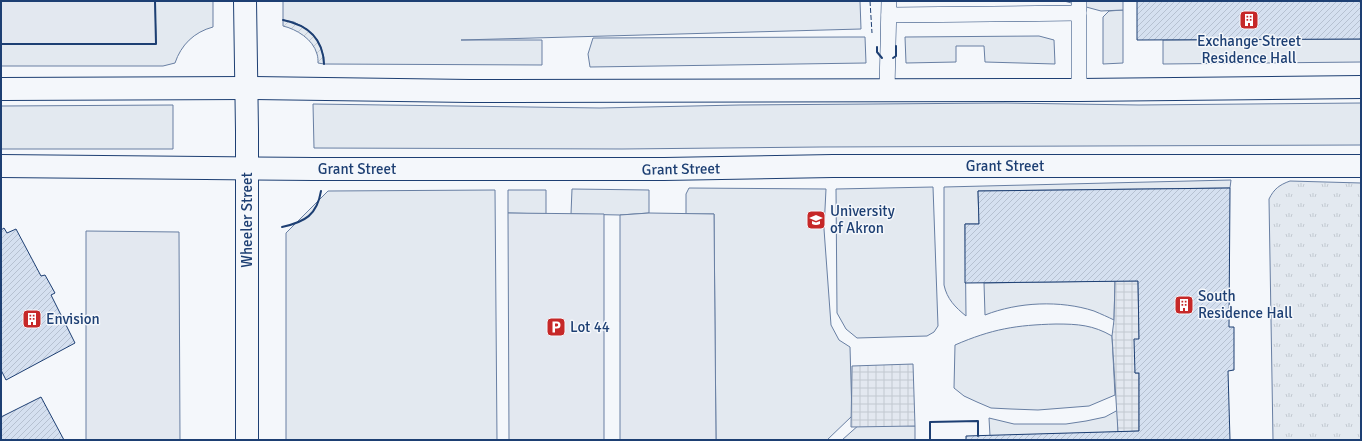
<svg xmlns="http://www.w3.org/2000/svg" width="1362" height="441" font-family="Signika,sans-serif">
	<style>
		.grass { fill: #e3e9f0; stroke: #687fa3 }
		.park { fill: url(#park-tufts); stroke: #687fa3 }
		.garden { fill: url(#garden-furrows); stroke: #687fa3 }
		.parking { fill: #e3e8f0; stroke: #687fa3 }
		.plaza { fill: url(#plaza-grid); stroke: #687fa3 }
		.building { fill: url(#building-hatch); stroke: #1d3f73 }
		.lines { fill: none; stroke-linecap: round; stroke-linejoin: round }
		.service-casing { stroke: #1d3f73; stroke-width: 16 }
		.minor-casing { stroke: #1d3f73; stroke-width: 24 }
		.secondary-casing { stroke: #1d3f73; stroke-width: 24 }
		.service { stroke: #f4f7fb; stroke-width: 15 }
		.minor { stroke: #f4f7fb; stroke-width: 22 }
		.secondary { stroke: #f4f7fb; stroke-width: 22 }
		.fence { stroke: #1d3f73; stroke-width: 1; stroke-dasharray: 5 2; stroke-linecap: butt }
		.wall { stroke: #1d3f73; stroke-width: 2 }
		.labels { text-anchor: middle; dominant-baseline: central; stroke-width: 3; stroke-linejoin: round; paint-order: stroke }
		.poi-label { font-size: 15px; fill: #1d3f73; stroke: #f4f7fb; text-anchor: start }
		.street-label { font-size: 15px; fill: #1d3f73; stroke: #f4f7fb }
	</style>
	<defs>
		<pattern id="park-tufts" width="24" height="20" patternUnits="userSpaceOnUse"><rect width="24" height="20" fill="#e3e9f0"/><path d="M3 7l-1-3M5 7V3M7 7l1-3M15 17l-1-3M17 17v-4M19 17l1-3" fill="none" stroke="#c2c9d1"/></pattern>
		<pattern id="garden-furrows" width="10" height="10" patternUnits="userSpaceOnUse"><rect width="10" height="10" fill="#e3e9f0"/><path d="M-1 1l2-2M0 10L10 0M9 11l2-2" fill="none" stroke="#c2c9d1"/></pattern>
		<pattern id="plaza-grid" width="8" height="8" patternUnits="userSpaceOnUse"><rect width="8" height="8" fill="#e3e8f0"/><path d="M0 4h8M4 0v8" fill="none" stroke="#c2c8d1"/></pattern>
		<pattern id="building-hatch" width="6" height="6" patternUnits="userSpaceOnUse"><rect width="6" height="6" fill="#d5e0f0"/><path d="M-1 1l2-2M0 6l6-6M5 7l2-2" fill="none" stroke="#b6c1d1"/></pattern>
	</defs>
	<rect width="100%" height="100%" fill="#f4f7fb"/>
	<!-- grass -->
	<g class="grass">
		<path d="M155 1H213V27C194 32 181 45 175 63L163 66H1V44H156Z"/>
		<polygon points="283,1 860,1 861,29 461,40 542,40 542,65 324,64 324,57 308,30 294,22 283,20"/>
		<polygon points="1123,10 1123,63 1103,64 1103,17 1109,11"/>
		<polygon points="1039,36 1054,40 1055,64 985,62 984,46 956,46 956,62 906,63 905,37"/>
		<polygon points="849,37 865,37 866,63 590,67 588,54 593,38"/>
		<polygon points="1361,39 1361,62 1163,64 1163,40"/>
		<polygon points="1004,103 1139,105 1361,103 1361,145 821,147 622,149 314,148 313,104 600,108 739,105"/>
		<polygon points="173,105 173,149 1,149 1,106"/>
		<path d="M1231 180 1230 188 978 191 979 224H965L966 316C955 307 947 299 944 285V187Z"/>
		<polygon points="933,187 938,326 934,332 927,336 857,338 846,329 837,313 836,189"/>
		<polygon points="689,188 826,189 824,229 831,325 839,340 850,347 852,416 827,440 716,440 714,214 686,214 686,194"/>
		<polygon points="572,189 649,190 649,213 620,215 571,214"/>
		<polygon points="495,190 497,440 286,440 286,233 328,191"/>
		<polygon points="508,190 546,190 546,214 508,213"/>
		<path d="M1115 281 1114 320C1108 317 1101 314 1094 311 1060 300 1018 302 985 315L984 283Z"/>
		<path d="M1056 324C1078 324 1093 325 1112 336L1115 395 1089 406 1038 410 1011 409 991 408 977 402 964 396 954 388 955 345C992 329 1016 325 1056 324Z"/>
		<polygon points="1118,410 1118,432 990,436 989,418 1014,424 1066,424 1086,421 1105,417"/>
		<polygon points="860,424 915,426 915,440 842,440"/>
	</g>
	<!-- park -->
	<path class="park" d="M1290 181 1361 183V440H1273L1269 199C1274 189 1279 185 1290 181Z"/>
	<!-- garden -->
	<path class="garden" d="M283 20C308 25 323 38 324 64L318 63C318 60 318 57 317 54 313 39 296 29 283 26Z"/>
	<!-- parking -->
	<g class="parking">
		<polygon points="1,1 155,1 156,44 1,44"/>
		<polygon points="1064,1 1123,1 1123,10 1101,11"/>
		<polygon points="508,213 604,214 604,440 509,440"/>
		<polygon points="649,213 714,214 716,440 620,440 620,215"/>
		<polygon points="86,231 179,232 180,440 86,440"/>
	</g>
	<!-- plaza -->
	<g class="plaza">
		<polygon points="1115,281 1138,281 1139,339 1135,373 1139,373 1139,431 1118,432 1112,336 1114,320"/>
		<polygon points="913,364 915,426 851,427 852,366"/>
	</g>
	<!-- building -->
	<g class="building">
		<polygon points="1137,1 1361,1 1361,39 1137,40"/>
		<polygon points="1230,188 1229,327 1234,327 1234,370 1228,371 1230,440 966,440 966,436 1139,431 1139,373 1135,373 1134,339 1139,339 1138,281 965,283 965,224 979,224 978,191"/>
		<polygon points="4,228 7,233 16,229 41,276 45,275 55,293 51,295 75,343 6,380 1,370 1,230"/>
		<polygon points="41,397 64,440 1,440 1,417"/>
	</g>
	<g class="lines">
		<defs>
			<g id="service">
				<polyline points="889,15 1079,13"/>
				<polyline points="887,90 889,1"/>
				<polyline points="1079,90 1079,1"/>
			</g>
			<polyline id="minor" points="245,1 247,131 247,440"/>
			<g id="secondary">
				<polyline points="1,89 246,88 470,91 1079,90 1361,87"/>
				<polyline points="1,166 314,169 664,169 833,166 1361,166"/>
			</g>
		</defs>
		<!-- service casing -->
		<use href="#service" class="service-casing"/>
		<!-- minor casing -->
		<use href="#minor" class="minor-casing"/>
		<!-- secondary casing -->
		<use href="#secondary" class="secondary-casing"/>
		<!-- service -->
		<use href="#service" class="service"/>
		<!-- minor -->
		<use href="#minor" class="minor"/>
		<!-- secondary -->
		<use href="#secondary" class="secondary"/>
		<!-- fence -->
		<polyline class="fence" points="870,1 872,33"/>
		<!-- wall -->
		<g class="wall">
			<path d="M283 20C308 25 323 38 324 64"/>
			<polyline points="1,44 156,44 155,1"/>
			<polyline points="877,47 877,52 882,58"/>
			<polyline points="893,58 896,56 896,46"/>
			<path d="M282 227C305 222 317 215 321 191"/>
			<polyline points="930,440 930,422 978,421 978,436"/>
		</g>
	</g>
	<!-- icons -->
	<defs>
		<symbol id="building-square" viewBox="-11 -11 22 22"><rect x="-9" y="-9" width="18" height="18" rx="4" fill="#c62828" stroke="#f4f7fb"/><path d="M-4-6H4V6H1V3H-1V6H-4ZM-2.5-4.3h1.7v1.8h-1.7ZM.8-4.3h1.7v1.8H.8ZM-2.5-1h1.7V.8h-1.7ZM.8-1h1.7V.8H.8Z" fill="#fff"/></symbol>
		<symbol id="university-square" viewBox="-11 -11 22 22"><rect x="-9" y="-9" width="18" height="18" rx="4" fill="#c62828" stroke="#f4f7fb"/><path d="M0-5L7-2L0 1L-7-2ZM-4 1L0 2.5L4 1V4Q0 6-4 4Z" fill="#fff"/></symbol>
		<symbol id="parking-square" viewBox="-11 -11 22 22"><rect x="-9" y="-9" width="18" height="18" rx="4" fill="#c62828" stroke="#f4f7fb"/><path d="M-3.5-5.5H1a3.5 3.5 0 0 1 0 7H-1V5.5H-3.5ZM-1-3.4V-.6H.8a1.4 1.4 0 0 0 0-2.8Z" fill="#fff"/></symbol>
	</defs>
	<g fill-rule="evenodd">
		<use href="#building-square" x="1238" y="9" width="22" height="22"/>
		<use href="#university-square" x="805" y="209" width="22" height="22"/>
		<use href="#building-square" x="1173" y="294" width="22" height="22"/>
		<use href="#building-square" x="21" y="308" width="22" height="22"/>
		<use href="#parking-square" x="545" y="316" width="22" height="22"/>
	</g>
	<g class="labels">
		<!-- poi labels -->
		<g class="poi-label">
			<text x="1249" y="41" text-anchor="middle">Exchange Street<tspan x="1249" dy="17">Residence Hall</tspan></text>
			<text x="830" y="211">University<tspan x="830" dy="17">of Akron</tspan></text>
			<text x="1198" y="296">South<tspan x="1198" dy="17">Residence Hall</tspan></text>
			<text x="46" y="319">Envision</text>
			<text x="570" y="327">Lot 44</text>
		</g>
		<!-- street labels -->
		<g class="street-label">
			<text x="1005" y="166">Grant Street</text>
			<text x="357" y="169">Grant Street</text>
			<text transform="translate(681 169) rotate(-1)">Grant Street</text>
			<text transform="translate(247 220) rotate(-90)">Wheeler Street</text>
		</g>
	</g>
	<!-- border -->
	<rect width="1362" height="441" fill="none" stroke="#1d3f73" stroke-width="4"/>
</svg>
